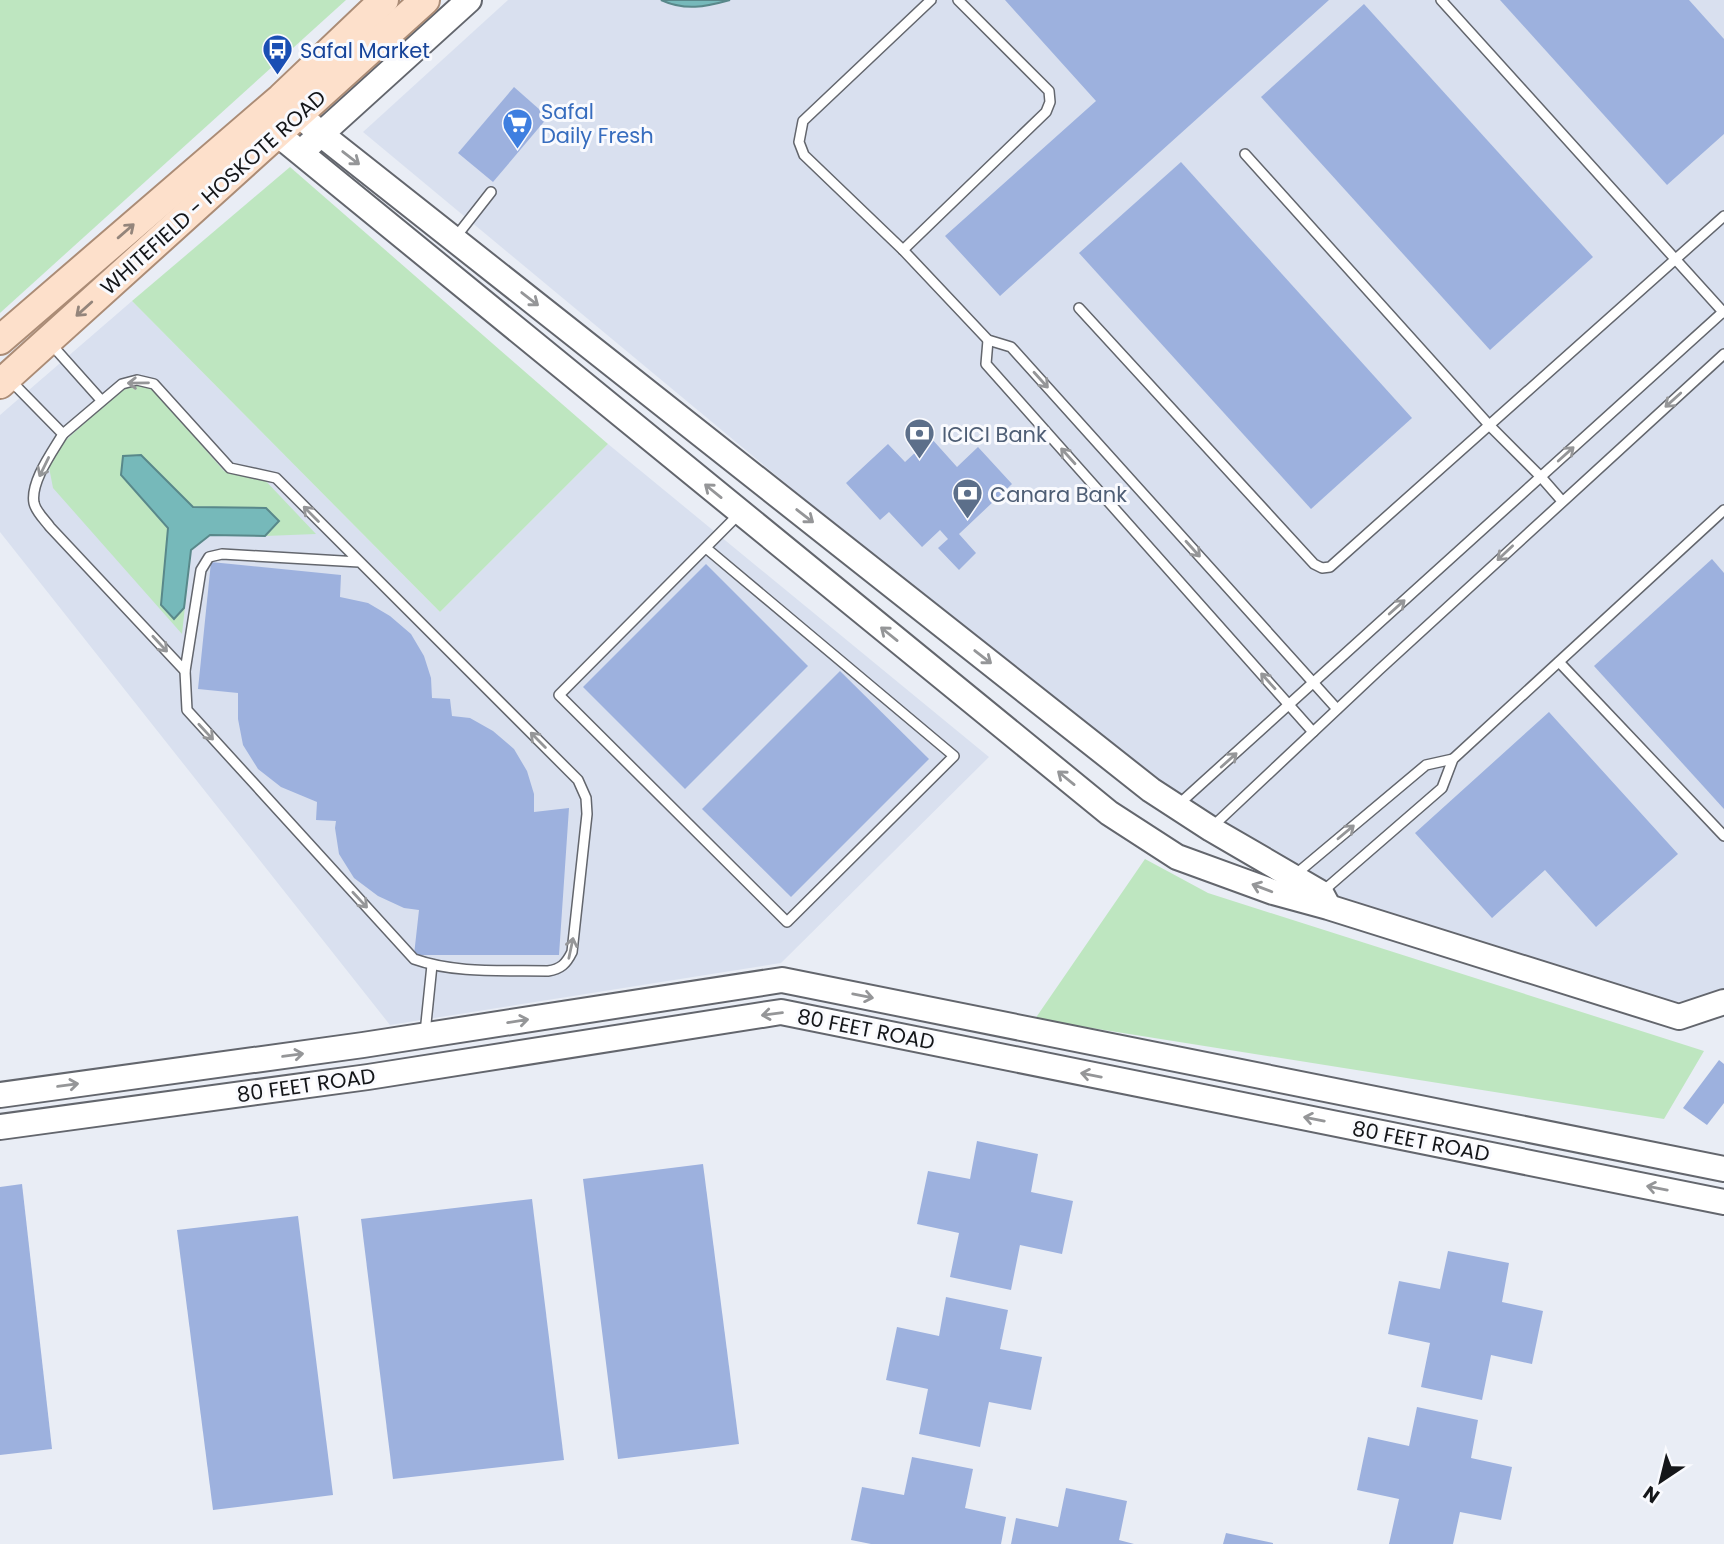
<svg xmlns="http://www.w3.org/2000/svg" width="1724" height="1544" font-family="Poppins,sans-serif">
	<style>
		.built { fill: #d9e0ef }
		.green { fill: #bee6c0 }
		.water { fill: #76b9ba; stroke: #59888a; stroke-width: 2 }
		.building { fill: #9db1de }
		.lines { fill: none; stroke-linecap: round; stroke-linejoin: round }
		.lane-casing { stroke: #63666d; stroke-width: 12 }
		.secondary-casing { stroke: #63666d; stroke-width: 28 }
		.primary-casing { stroke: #ab8c76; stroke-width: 32 }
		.lane { stroke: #fff; stroke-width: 9 }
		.secondary { stroke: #fff; stroke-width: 24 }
		.primary { stroke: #fde0cb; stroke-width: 28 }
		.oneway { stroke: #959698 }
		.oneway2 { stroke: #94857b }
		.labels { text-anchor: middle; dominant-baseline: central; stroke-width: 6; stroke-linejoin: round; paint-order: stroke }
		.transit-label { font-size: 21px; fill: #164399; stroke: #f9fafe; text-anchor: start }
		.shop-label { font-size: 21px; fill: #366cbe; stroke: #f9fafe; text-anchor: start }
		.street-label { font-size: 21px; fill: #141619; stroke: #f9fafe }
		.service-label { font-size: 21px; fill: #4e5e75; stroke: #f9fafe; text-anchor: start }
	</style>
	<rect width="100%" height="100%" fill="#e9edf5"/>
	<!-- built -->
	<g class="built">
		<polygon points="508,0 1724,0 1724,994 1658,1005 1338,899 1122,763 363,132"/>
		<polygon points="132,301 440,612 608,444 989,757 781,963 390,1025 0,532 0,415"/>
	</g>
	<!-- green -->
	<g class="green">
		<polygon points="0,0 346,0 0,313"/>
		<polygon points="290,167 608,444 440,612 132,301"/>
		<polygon points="127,385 150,385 224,471 262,477 316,534 265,536 209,535 191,551 182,634 53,488 47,457"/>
		<polygon points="1145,859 1208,893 1704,1051 1664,1119 1035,1019"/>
	</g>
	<!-- water -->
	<g class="water">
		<path d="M661 0H730C705 7 685 11 661 0Z"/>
		<polygon points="141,455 193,507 266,508 279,521 265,536 210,535 191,550 184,608 174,619 161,605 168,528 121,475 123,456"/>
	</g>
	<!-- building -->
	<g class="building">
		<polygon points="1005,0 1329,0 1000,296 945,236 1096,101"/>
		<polygon points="1500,0 1689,0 1724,39 1724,134 1667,185"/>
		<polygon points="1364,4 1593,257 1490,350 1261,97"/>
		<polygon points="514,87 548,117 493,182 458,153"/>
		<polygon points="1181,162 1412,418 1311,509 1079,253"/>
		<polygon points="931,438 957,467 978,447 1012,484 959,534 976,553 959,570 938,548 948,539 940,530 922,547 889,512 880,520 846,483 888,444 905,462"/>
		<polygon points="1712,559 1724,573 1724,809 1594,666"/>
		<polygon points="211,562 341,575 340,597 368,603 390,616 411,634 424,656 431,678 432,698 450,699 452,716 470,718 493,731 514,749 527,771 534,794 534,812 569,808 559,955 414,955 419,910 404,908 378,896 354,878 339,854 335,828 336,821 316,820 317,802 281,787 258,769 243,745 238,719 238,693 198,689"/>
		<polygon points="706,564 808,666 685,789 583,687"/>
		<polygon points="840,671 929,759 791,897 702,809"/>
		<polygon points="1549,712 1678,854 1596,927 1545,870 1492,918 1415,833"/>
		<polygon points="1719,1060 1724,1064 1724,1103 1707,1125 1683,1108"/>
		<polygon points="977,1141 1038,1154 1031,1192 1073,1201 1062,1254 1020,1245 1011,1290 950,1277 959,1233 917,1224 928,1171 970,1179"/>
		<polygon points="703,1164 739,1444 618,1459 583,1179"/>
		<polygon points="22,1184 52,1449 0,1455 0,1187"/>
		<polygon points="532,1199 564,1460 393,1479 361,1219"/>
		<polygon points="298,1216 333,1495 213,1510 177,1230"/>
		<polygon points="1448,1251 1509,1263 1502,1302 1543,1311 1532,1364 1491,1355 1482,1400 1421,1387 1430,1343 1388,1334 1399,1281 1440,1289"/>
		<polygon points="946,1297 1008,1310 1000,1349 1042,1357 1031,1410 989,1402 980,1447 919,1434 928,1389 886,1380 897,1327 939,1336"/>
		<polygon points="1417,1407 1478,1420 1471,1458 1512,1467 1501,1520 1460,1512 1453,1544 1389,1544 1399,1499 1357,1490 1368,1437 1409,1446"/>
		<polygon points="912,1457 973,1469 965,1508 1006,1517 1001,1544 871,1544 851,1540 862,1487 904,1495"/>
		<polygon points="1066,1488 1127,1501 1119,1540 1134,1544 1011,1544 1016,1518 1058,1527"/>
		<polygon points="1226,1533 1273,1543 1273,1544 1223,1544"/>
	</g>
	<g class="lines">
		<defs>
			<g id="lane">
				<polyline points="931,0 803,121 799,142 804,155 903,250 988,340 1011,347 1337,709"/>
				<polyline points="1441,0 1724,313"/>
				<polyline points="1245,154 1490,426 1541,477 1562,501"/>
				<polyline points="455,238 491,192"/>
				<polyline points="903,250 1046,112 1050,102 1049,91 958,0"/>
				<polyline points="1079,308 1314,564 1322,568 1330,567 1724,216"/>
				<polyline points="988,340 986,364 1313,732"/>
				<polyline points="51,344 101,400"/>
				<path d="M11 381 63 434C53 451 30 482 34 503 36 512 45 520 50 527L185 671"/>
				<path d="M63 434 122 384 137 380 154 384 230 468 276 478 578 780 586 798 587 814 572 952C566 964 561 969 548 971 504 970 456 974 414 959L187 710 185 671 201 570 209 557 222 554 359 562"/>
				<polyline points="706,548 954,756 787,922 559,695 739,514"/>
				<polyline points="1559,662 1724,836"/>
				<polyline points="1179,804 1724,311"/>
				<polyline points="1211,828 1379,670 1724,354"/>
				<polyline points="1296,874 1426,765 1453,759"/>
				<polyline points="1322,892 1442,788 1453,759 1724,510"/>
				<polyline points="425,1033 432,965"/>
			</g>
			<g id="secondary">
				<polyline points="284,101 322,135 1151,790 1211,829 1321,893 1328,906"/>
				<polyline points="264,123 1109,813 1177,857 1273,892 1328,907 1679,1017 1724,1002"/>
				<polyline points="309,145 469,0"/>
				<polyline points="0,1095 363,1045 782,980 1724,1169"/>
				<polyline points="0,1127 368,1077 781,1012 1724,1202"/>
			</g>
			<g id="primary">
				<polyline points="0,340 281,98 384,0"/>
				<polyline points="0,384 425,0"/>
			</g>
		</defs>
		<!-- lane casing -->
		<use href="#lane" class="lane-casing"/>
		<!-- secondary casing -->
		<use href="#secondary" class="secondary-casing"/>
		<!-- primary casing -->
		<use href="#primary" class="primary-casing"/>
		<!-- lane -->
		<use href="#lane" class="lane"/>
		<!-- secondary -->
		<use href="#secondary" class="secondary"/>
		<!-- primary -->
		<use href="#primary" class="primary"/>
	</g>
	<!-- one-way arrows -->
	<defs><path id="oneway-shaft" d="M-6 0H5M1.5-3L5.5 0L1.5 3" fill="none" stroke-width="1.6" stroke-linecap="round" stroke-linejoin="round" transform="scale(1.75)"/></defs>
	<g class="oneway">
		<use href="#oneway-shaft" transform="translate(351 158) rotate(38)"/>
		<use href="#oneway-shaft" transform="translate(530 299) rotate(38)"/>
		<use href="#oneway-shaft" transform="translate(1041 380) rotate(48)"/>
		<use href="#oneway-shaft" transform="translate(138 383) rotate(179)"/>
		<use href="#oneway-shaft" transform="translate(1673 400) rotate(138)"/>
		<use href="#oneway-shaft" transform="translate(1566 454) rotate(-42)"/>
		<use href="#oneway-shaft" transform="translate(1068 456) rotate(-132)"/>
		<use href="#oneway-shaft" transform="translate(44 467) rotate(116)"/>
		<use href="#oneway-shaft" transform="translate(713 491) rotate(-141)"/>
		<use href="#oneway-shaft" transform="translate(311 514) rotate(-135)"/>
		<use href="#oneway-shaft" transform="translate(805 516) rotate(38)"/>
		<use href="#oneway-shaft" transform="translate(1193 549) rotate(48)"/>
		<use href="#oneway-shaft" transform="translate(1505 553) rotate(137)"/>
		<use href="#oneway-shaft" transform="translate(1397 607) rotate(-42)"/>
		<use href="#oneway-shaft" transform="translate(889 634) rotate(-141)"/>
		<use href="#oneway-shaft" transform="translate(160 644) rotate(47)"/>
		<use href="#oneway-shaft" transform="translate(983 657) rotate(38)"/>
		<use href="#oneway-shaft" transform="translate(1268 681) rotate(-132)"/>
		<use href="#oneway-shaft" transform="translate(206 732) rotate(47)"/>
		<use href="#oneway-shaft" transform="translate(538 740) rotate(-135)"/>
		<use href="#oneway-shaft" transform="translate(1229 760) rotate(-42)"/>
		<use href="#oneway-shaft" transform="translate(1066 778) rotate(-141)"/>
		<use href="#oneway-shaft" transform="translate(1346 832) rotate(-40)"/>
		<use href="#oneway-shaft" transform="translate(1262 888) rotate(-159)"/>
		<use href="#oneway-shaft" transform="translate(360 900) rotate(47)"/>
		<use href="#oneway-shaft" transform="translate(571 948) rotate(-78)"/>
		<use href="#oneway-shaft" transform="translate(863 996) rotate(11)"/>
		<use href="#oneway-shaft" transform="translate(772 1014) rotate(173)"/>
		<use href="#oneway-shaft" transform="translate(518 1021) rotate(-9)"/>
		<use href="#oneway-shaft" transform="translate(293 1055) rotate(-8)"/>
		<use href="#oneway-shaft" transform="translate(1091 1075) rotate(-169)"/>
		<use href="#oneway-shaft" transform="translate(68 1085) rotate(-8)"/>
		<use href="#oneway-shaft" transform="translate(1314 1119) rotate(-169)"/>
		<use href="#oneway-shaft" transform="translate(1657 1188) rotate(-169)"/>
	</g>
	<g class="oneway2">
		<use href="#oneway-shaft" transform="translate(126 231) rotate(-41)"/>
		<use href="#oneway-shaft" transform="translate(84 309) rotate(138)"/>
	</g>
	<!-- icons -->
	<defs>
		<symbol id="bus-pin" viewBox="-11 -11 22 30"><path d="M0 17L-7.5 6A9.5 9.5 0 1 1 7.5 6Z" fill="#1a4fb4" stroke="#f9fafe"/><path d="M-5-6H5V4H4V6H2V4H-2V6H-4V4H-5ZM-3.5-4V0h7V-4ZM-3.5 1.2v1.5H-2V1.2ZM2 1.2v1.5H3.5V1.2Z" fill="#fff"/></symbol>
		<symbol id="supermarket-pin" viewBox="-11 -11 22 30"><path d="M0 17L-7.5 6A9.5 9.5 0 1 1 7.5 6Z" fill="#3f7fe0" stroke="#f9fafe"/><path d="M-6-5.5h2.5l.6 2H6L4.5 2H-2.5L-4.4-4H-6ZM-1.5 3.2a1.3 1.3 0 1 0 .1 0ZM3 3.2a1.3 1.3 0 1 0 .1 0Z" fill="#fff"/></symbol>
		<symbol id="bank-pin" viewBox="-11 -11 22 30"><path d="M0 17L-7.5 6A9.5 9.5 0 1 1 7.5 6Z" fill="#5c6f8a" stroke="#f9fafe"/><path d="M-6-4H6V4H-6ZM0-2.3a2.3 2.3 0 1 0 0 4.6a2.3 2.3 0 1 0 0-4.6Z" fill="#fff"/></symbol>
	</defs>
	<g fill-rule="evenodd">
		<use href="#bus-pin" x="260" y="32" width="35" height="47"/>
		<use href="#supermarket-pin" x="500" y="106" width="35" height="47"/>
		<use href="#bank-pin" x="902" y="416" width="35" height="47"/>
		<use href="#bank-pin" x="950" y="476" width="35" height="47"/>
	</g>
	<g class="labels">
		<!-- transit labels -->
		<g class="transit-label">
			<text x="300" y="50">Safal Market</text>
		</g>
		<!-- shop labels -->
		<g class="shop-label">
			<text x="541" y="111">Safal<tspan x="541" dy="24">Daily Fresh</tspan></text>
		</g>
		<!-- street labels -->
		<g class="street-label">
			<text transform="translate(213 192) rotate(-42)">WHITEFIELD - HOSKOTE ROAD</text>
			<text transform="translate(866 1029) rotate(11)">80 FEET ROAD</text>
			<text transform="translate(306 1085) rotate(-8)">80 FEET ROAD</text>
			<text transform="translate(1421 1141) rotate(11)">80 FEET ROAD</text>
		</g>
		<!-- service labels -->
		<g class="service-label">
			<text x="942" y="434">ICICI Bank</text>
			<text x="990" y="494">Canara Bank</text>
		</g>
	</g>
	<!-- north arrow -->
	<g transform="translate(1661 1481) rotate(215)" stroke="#f9fafe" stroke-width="5" paint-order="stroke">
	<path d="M0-5L12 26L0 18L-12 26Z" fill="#141619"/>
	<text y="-10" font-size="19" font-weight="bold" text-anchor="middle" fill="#141619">N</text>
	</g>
</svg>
